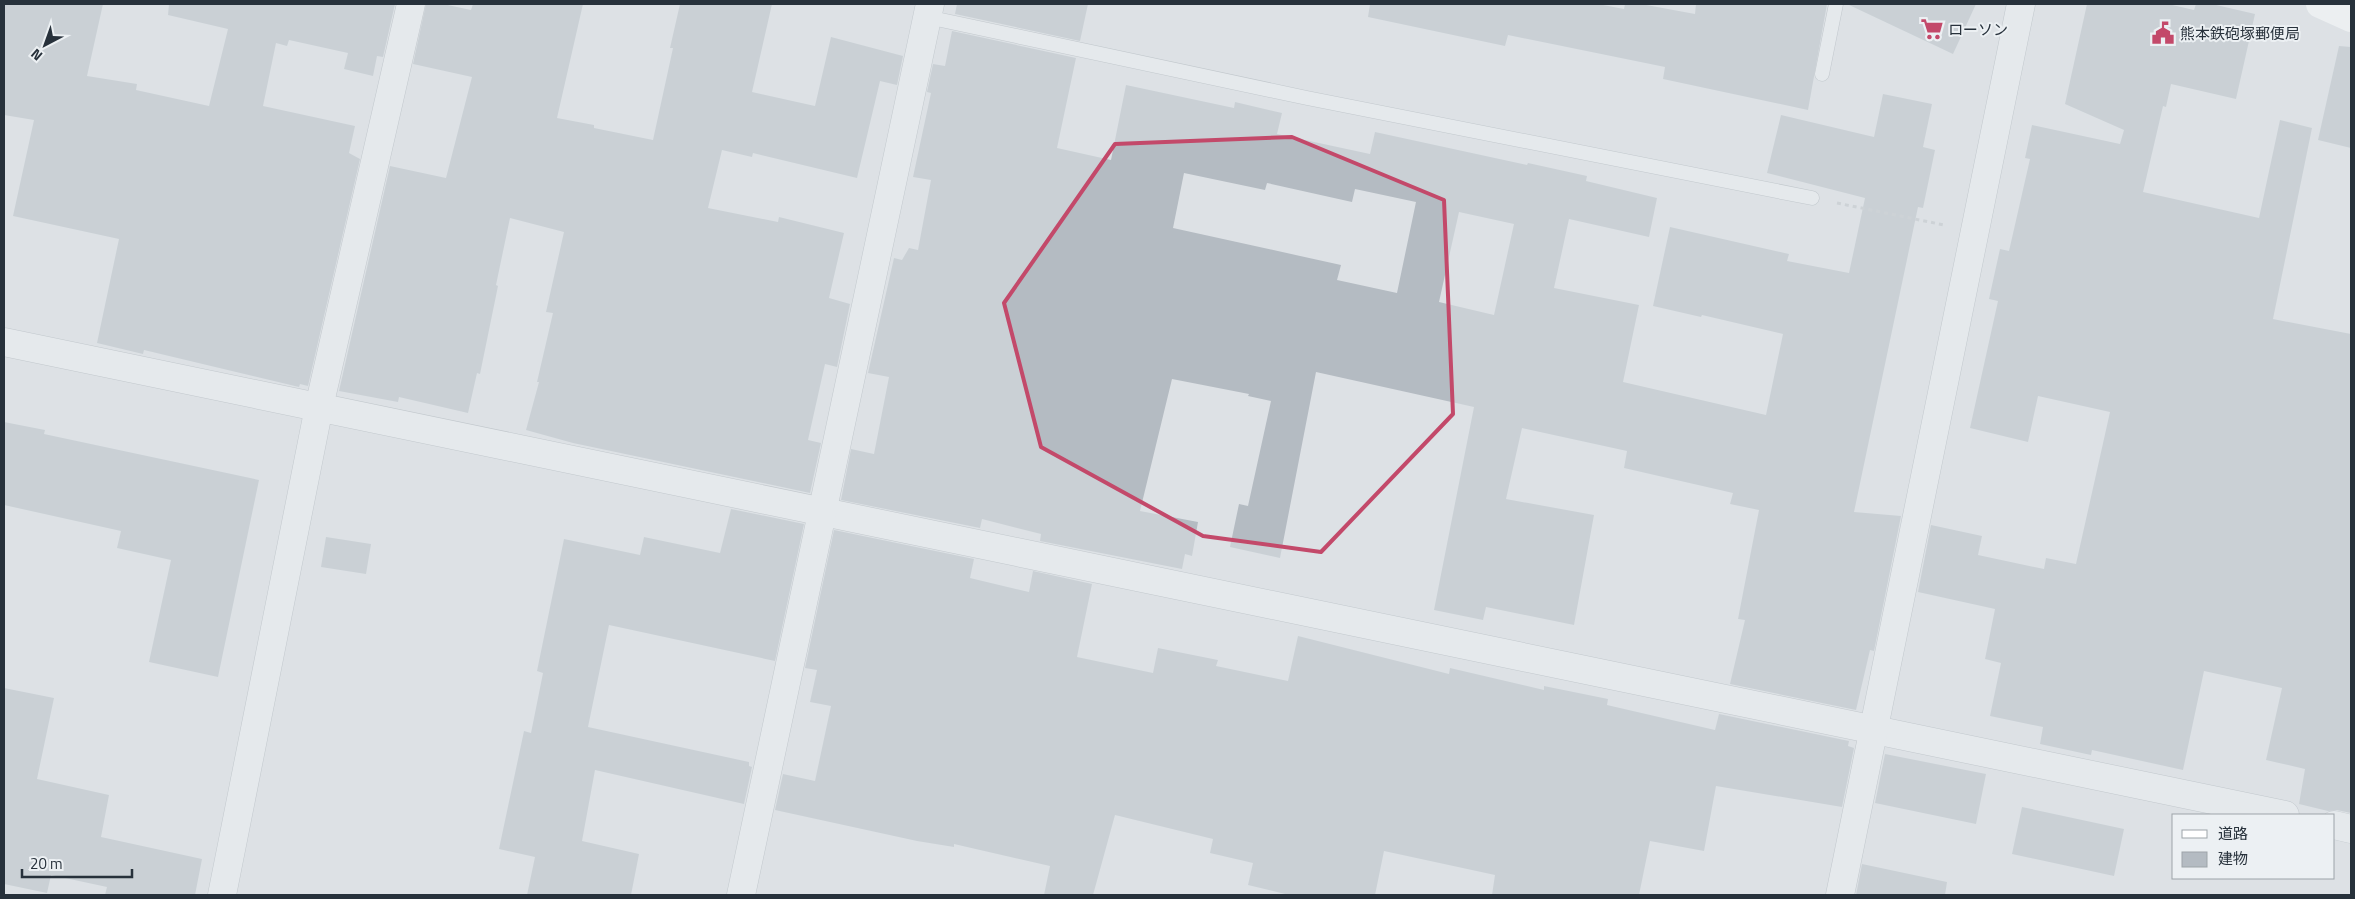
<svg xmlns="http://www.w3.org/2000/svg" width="2355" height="899" font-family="'Titillium Web','Noto Sans JP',sans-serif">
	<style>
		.building { fill: #b4bbc2; fill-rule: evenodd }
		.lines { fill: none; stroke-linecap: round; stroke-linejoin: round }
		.lane-casing { stroke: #a3a9af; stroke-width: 15 }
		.street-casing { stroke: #a3a9af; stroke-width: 29 }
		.path { stroke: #bbbfc4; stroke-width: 3; stroke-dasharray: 4 4; stroke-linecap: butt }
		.lane { stroke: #eff1f4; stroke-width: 14 }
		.street { stroke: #eff1f4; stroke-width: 28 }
		.secondary { stroke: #fff; stroke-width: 28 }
		.marked { fill: none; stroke: #c3496a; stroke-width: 4; stroke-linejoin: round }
		.labels { text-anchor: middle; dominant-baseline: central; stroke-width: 4; stroke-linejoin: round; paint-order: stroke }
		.poi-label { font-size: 15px; fill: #27313b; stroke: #ecf0f3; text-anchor: start }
	</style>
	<rect width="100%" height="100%" fill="#dde1e5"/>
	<!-- building -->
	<g class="building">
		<polygon points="4,4 103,4 87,76 137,84 136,90 209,106 228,29 168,15 169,4 395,4 383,57 377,56 373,76 344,69 348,53 289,40 287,46 276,43 263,106 355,126 349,153 360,159 308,386 300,384 299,387 144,350 143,354 97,343 119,239 13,216 34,120 4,115"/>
		<polygon points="426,4 443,4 471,10 473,4 583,4 557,118 594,125 594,128 653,140 673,48 670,48 680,4 772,4 752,92 815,106 831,37 903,56 897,85 880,81 857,178 753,153 752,157 722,150 708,208 778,222 779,217 844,233 829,298 850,304 837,367 825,364 808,440 821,443 810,493 573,443 526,430 539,382 537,382 553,313 546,312 564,232 510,218 496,285 498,286 480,374 477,373 468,413 399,397 398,402 339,391 390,166 446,178 472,77 413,64"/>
		<polygon points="957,4 1088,4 1080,41 955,14"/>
		<polygon points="1370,4 1598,4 1624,9 1625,4 1641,4 1695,14 1696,4 1827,4 1808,110 1663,79 1665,67 1508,35 1505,46 1368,17"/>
		<polygon points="1847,4 1976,4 1953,54"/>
		<polygon points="2087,4 2168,4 2194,10 2196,4 2212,4 2255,14 2236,99 2171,84 2166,107 2163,106 2143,192 2259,218 2280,120 2312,128 2273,319 2351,334 2351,813 2337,810 2328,811 2299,804 2305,769 2266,760 2282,688 2204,671 2183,770 2092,750 2091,755 2040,744 2043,727 1990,716 2001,663 1985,659 1995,609 1918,592 1931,525 1982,536 1978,555 2044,569 2046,558 2076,564 2110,412 2038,396 2028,442 1970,428 1998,301 1989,299 2000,249 2009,251 2030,159 2025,158 2032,125 2120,144 2124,130 2065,104"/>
		<path d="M952 31 1076 58 1057 148 1111 160 1126 85 1234 108 1235 102 1282 113 1277 134 1370 154 1375 132 1527 165 1528 163 1587 176 1586 181 1657 198 1649 237 1569 219 1554 288 1639 305 1623 382 1766 415 1783 334 1702 315 1701 317 1653 306 1670 227 1789 254 1787 261 1849 273 1865 198 1767 173 1781 115 1874 137 1883 94 1932 104 1923 147 1935 150 1923 208 1918 207 1854 512 1901 516 1874 651 1870 650 1856 710 1730 684 1745 620 1738 619 1759 510 1730 504 1733 493 1624 468 1627 451 1522 428 1506 499 1594 515 1574 625 1486 607 1483 620 1434 610 1474 407 1316 372 1280 558 1230 547 1239 504 1248 506 1271 401 1248 396 1249 394 1172 379 1140 511 1198 522 1192 556 1185 554 1182 569 1040 541 1041 534 982 519 980 528 841 500 851 449 874 454 889 377 868 373 894 258 902 260 909 248 918 250 931 180 913 177 931 93 927 92 933 64 945 66ZM1184 173 1265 190 1267 183 1352 202 1355 189 1416 202 1397 293 1337 280 1341 265 1173 228ZM1459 212 1514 224 1494 315 1439 302Z"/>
		<polygon points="2339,46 2351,47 2351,148 2318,140"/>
		<polygon points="4,422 45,430 44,434 259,480 218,677 149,662 171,560 117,548 121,531 4,505"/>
		<polygon points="731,509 804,524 775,661 609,625 588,727 749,762 749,766 752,767 744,804 595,770 582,841 639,854 631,895 527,895 535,857 499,849 524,731 531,733 543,673 537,671 564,539 640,555 644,537 720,553"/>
		<polygon points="834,530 974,559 970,578 1029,592 1033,571 1092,584 1077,657 1153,673 1158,648 1218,660 1216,666 1288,681 1298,636 1449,674 1450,668 1544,690 1544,686 1608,699 1607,705 1715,730 1719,714 1849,741 1848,746 1854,748 1842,807 1716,786 1704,851 1650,841 1639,895 1492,895 1495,875 1384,851 1375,895 1289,895 1248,885 1253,863 1210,853 1213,839 1115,815 1093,895 1044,895 1050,866 954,844 954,847 917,841 775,810 783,774 815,781 831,706 810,702 817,670 805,668"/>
		<polygon points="326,537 371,544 366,574 321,567"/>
		<polygon points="4,688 54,698 37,779 109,795 101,837 202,859 195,895 105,895 107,887 51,875 47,893 4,884"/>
		<polygon points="1885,754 1986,774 1976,824 1875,803"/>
		<polygon points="2022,807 2124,829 2114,876 2012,854"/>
		<polygon points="1862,864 1947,882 1945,895 1856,895"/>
	</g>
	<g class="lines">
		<defs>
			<g id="lane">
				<polyline points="927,17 1307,98 1812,198"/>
				<polyline points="1822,74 1836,4"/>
			</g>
			<g id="street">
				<polyline points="4,342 2285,815"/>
				<polyline points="2334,825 2351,829"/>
				<polyline points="222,895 319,407 411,4"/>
				<polyline points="741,895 930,4"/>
				<polyline points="1840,895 2021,4"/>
			</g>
		</defs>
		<!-- lane casing -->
		<use href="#lane" class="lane-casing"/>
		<!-- street casing -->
		<use href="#street" class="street-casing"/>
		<!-- path -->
		<polyline class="path" points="1837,203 1944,225"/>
		<!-- lane -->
		<use href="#lane" class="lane"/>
		<!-- street -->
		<use href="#street" class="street"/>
		<!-- secondary -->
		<polyline class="secondary" points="2320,4 2351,18"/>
	</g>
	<!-- marked area -->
	<path d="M0 0H2355V899H0ZM1292 137 1444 200 1453 414 1321 552 1203 536 1041 447 1004 303 1115 144Z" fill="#dde1e5" fill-opacity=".55" fill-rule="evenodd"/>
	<path class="marked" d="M1292 137 1444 200 1453 414 1321 552 1203 536 1041 447 1004 303 1115 144Z"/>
	<!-- icons -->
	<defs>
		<symbol id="supermarket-bare" viewBox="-9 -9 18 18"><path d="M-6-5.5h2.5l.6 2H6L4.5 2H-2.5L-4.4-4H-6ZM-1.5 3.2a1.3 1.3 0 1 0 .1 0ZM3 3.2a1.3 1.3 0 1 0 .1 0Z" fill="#c3496a" stroke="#ecf0f3" stroke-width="2.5" paint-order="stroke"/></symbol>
		<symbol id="civic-bare" viewBox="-9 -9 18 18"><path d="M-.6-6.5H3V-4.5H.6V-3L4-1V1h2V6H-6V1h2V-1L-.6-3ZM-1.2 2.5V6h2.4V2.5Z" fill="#c3496a" stroke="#ecf0f3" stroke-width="2.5" paint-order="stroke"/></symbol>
	</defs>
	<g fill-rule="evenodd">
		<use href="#supermarket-bare" x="1916" y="13" width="32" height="32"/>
		<use href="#civic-bare" x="2147" y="17" width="32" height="32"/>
	</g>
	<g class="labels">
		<!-- poi labels -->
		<g class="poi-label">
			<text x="1948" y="29">ローソン</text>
			<text x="2180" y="33">熊本鉄砲塚郵便局</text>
		</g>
	</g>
	<!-- border -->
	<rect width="2355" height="899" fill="none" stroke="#27313b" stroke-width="10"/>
	<!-- legend -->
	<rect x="2172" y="814" width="162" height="65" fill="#ecf0f3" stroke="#9da4a9"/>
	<rect x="2182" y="830" width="25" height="8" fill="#ffffff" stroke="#9da4a9"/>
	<text x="2218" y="839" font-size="15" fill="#27313b">道路</text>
	<rect x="2182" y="852" width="25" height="15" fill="#b4bbc2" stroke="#9da4a9"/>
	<text x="2218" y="864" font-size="15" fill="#27313b">建物</text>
	<!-- north arrow -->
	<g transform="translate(45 45) rotate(221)" stroke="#ecf0f3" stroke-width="4" paint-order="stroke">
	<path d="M0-4L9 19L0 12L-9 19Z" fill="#27313b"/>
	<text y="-8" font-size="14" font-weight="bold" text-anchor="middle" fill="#27313b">N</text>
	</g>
	<!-- scale -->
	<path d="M22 869v8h110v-8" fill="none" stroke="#27313b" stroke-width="2.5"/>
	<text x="30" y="869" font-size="15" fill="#27313b" stroke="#ecf0f3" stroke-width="4" paint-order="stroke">20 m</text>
</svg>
